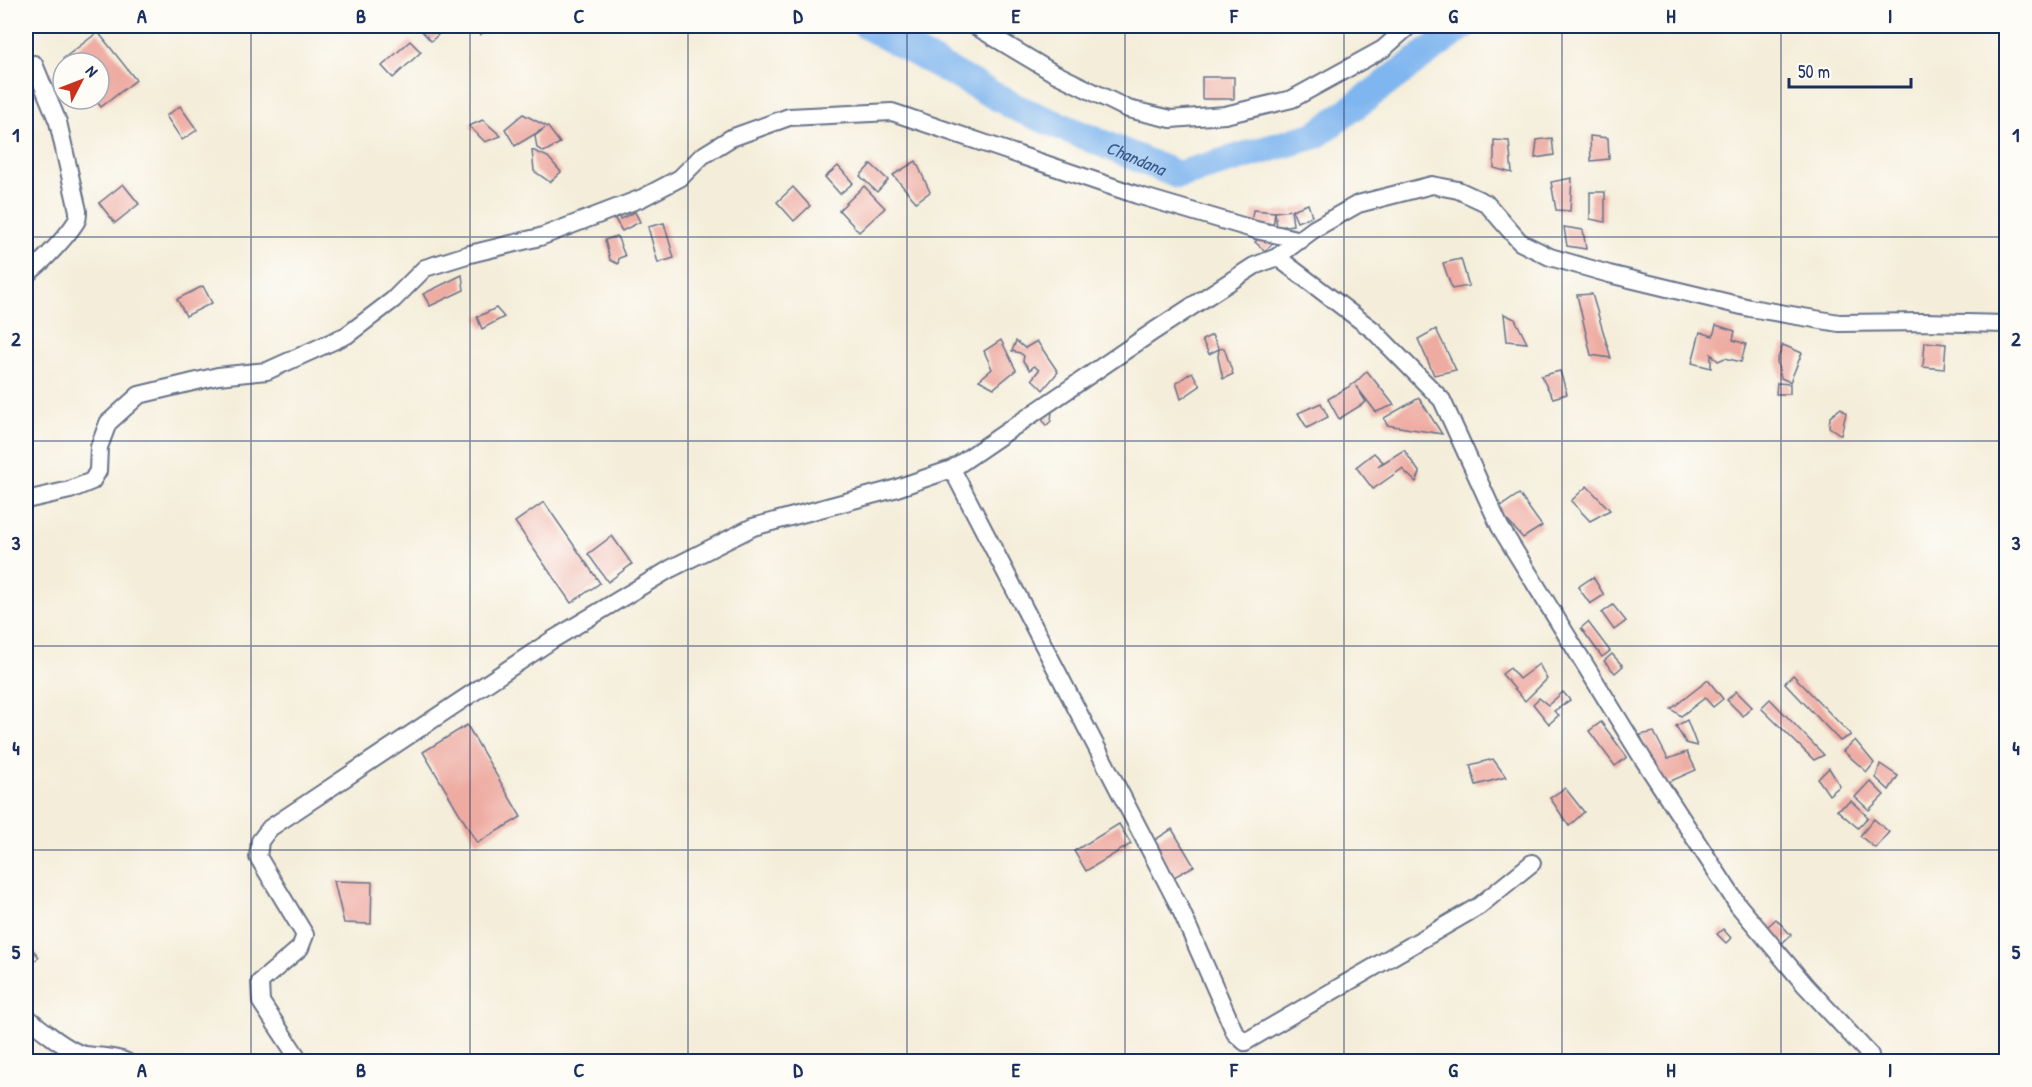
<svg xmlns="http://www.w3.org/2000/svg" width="2032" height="1087" font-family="'Patrick Hand',sans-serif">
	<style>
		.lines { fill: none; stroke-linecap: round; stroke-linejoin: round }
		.river { stroke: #80b6ef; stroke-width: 28 }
		.building { fill: #eeaba2 }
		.minor-casing { stroke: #677289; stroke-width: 20 }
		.minor { stroke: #fff; stroke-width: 16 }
		.grid { fill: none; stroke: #1b2f5e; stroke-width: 1.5; stroke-opacity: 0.55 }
		.labels { text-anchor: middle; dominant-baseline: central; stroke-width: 5; stroke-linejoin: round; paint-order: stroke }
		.water-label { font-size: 18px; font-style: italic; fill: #39588a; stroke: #fdfcf7 }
		.neatline { fill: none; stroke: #1b2f5e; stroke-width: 2 }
		.grid-label { font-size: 20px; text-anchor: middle; font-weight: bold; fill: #1b2f5e }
	</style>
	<rect width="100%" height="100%" fill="#fdfcf7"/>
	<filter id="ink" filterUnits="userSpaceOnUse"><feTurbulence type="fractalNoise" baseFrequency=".0167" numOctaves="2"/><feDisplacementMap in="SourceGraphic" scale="12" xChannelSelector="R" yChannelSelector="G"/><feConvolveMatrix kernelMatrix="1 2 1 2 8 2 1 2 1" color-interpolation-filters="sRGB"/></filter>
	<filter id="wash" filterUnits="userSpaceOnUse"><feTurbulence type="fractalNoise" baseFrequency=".008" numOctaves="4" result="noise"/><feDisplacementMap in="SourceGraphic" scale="24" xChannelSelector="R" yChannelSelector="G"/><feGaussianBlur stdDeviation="1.35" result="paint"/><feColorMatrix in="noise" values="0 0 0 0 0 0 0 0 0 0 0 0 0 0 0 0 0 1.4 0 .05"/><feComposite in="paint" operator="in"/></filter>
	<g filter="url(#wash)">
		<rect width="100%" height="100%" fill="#f4edd9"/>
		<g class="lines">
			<!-- river -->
			<path class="river" id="s1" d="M867 26 1017 108 1178 175 1316 135 1463 26"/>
		</g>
		<g id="blocks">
			<!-- building -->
			<g class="building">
				<polygon points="417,26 430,26 438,35 431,41"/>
				<polygon points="472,26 491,26 480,35"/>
				<polygon points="98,32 136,80 101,107 95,99 99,99 99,63 66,63 63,59"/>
				<polygon points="410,41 421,52 393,78 382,66"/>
				<rect x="1202" y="77" width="32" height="22"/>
				<polygon points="180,106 197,130 182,140 166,116"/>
				<polygon points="523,114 548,127 560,143 544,152 537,148 535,136 545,128 515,146 505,129"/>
				<polygon points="483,120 501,136 485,142 469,126"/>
				<polygon points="1590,136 1608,138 1609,159 1591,161"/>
				<polygon points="1552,138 1554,155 1535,158 1537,140"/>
				<polygon points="1494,140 1509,141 1512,173 1494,168"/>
				<polygon points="532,150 548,157 561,172 550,182 534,171"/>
				<polygon points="916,161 930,192 916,202 893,175"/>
				<polygon points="871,164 888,180 877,192 860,176"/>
				<polygon points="838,166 853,183 840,194 825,177"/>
				<polygon points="1572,178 1570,211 1556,210 1551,182"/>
				<polygon points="123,184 139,204 115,223 99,203"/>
				<polygon points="864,186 885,208 859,232 839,210"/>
				<polygon points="793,187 810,206 794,221 777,202"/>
				<polygon points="1590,192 1605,192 1605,222 1590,219"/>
				<polygon points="1308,204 1312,216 1297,222 1292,210"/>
				<polygon points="1253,210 1275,212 1273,227 1251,225"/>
				<polygon points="1291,210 1293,225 1277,227 1275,212"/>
				<polygon points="615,212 620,219 635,212 640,222 622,231 615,219"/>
				<polygon points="664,223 674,258 658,263 648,227"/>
				<polygon points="1564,227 1583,230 1586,249 1567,246"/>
				<polygon points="1264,233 1273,243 1265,251 1255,242"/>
				<polygon points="617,236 625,256 619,258 618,264 610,260 605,240"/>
				<polygon points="1461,259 1469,286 1452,289 1443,263"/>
				<polygon points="462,275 464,290 430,306 423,294"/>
				<polygon points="203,286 212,303 186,316 177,299"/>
				<polygon points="1592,294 1611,358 1591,355 1577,295"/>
				<polygon points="496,308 504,317 482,329 477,317"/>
				<polygon points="1504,314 1515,319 1527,343 1507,341"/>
				<polygon points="1716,325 1735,331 1733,340 1746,344 1741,362 1725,358 1718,361 1711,354 1711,368 1692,363 1700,332 1713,336"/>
				<polygon points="1436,329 1456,370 1434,375 1418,339"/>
				<polygon points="1212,335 1219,349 1224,348 1233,374 1223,379 1218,357 1219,349 1209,354 1202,340"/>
				<polygon points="1001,340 1016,370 994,388 979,380 992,369 984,351"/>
				<polygon points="1016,341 1025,348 1037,341 1058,372 1043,390 1032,379 1039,370 1034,366 1030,370 1023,361 1024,356 1020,353 1012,351"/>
				<polygon points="1925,342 1946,344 1944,369 1923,367"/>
				<polygon points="1783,345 1802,353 1790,382 1781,378 1777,361"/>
				<polygon points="1367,371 1394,405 1376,412 1356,386 1366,402 1339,419 1328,399 1355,383"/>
				<polygon points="1560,371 1567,394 1553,398 1541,376"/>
				<polygon points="1192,372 1200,386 1181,399 1176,383"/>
				<polygon points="1777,383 1790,384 1790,394 1776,394"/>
				<polygon points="1419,398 1442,434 1387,425 1384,418"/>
				<polygon points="1321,403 1328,417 1307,428 1298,413"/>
				<polygon points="1841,408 1846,413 1841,435 1829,427 1830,417"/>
				<polygon points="1052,411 1051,421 1046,426 1039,413"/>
				<polygon points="1404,450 1420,473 1416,482 1402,469 1373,489 1356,467 1374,453 1383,462 1378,466"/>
				<polygon points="1587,486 1610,510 1590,521 1571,501"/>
				<polygon points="1519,494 1542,526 1523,538 1497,509"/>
				<polygon points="544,502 600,583 571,603 515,522"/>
				<polygon points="612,536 632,564 608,582 588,554"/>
				<polygon points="1593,577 1604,595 1590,604 1578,587"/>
				<polygon points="1613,605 1626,621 1614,630 1602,613"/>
				<polygon points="1588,622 1610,651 1602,657 1581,628"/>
				<polygon points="1612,654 1623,666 1615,673 1604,661"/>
				<polygon points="1539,664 1547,679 1525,701 1502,674 1510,668 1519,679"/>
				<polygon points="1793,675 1851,735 1840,741 1785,683"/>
				<polygon points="1708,680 1723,699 1713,707 1705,698 1681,716 1671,709"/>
				<polygon points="1736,691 1752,707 1743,716 1727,700"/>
				<polygon points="1563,692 1570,700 1554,711 1559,715 1549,724 1533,704 1539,698 1548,705"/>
				<polygon points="1770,699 1824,755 1814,760 1761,708"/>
				<polygon points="1687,720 1697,746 1686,743 1676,726"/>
				<polygon points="1601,722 1627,757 1615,766 1589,731"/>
				<polygon points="467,725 521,817 477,843 423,752"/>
				<polygon points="1654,732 1668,759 1687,752 1696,770 1664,784 1640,735"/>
				<polygon points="1855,740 1874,763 1867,772 1843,751"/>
				<polygon points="1493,759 1506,777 1476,785 1470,765"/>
				<polygon points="1880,764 1898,776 1889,790 1876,778"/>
				<polygon points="1829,768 1840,786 1829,795 1818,779"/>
				<polygon points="1870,781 1884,795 1869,810 1855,797"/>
				<polygon points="1565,788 1584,812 1569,826 1550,798"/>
				<polygon points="1851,801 1868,817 1858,828 1837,810"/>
				<polygon points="1874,819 1889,832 1875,848 1860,836"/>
				<polygon points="1119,824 1131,844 1086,871 1074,851"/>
				<polygon points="1172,829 1194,866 1174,877 1153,841"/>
				<polygon points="334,881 372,882 371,924 344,923"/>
				<polygon points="1776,919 1791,935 1781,944 1766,928"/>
				<polygon points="1723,929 1731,938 1726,943 1717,934"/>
				<polygon points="26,942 39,957 30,965 26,959"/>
			</g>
		</g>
	</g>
	<g filter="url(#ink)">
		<use href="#blocks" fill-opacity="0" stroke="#677289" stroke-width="1.5"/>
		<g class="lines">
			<defs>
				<g id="minor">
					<polyline points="975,26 1052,72 1128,109 1171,119 1225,115 1292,99 1383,49 1409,26"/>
					<polyline points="1277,257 1373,330 1442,400 1500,527 1643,759 1738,905 1805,985 1870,1055 1865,1062"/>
					<path d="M26 274C38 268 70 233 77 220 78 218 78 213 78 211L58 122 34 64"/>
					<polyline points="952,469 1154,331 1254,266 1277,257 1314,229 1358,204 1432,185 1458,190 1486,203 1520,242 1550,257 1609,274 1750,308 1839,323 1924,322 2006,324"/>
					<polyline points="26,500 70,490 92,481 98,471 99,447 108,423 139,395 218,376 267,371 347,335 393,300 425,268 470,254 540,237 642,198 680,178 702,156 731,138 789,117 892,112 1137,195 1256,230 1301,240"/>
					<path d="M26 1016C38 1027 69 1052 85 1055 99 1057 114 1056 127 1062"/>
					<polyline points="295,1062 296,1055 261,1002 260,982 300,948 305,935 258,857 260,841 270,828 552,640 670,569 753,527 894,489 952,469 1179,906 1235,1033 1245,1042 1479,906 1532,863"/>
				</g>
			</defs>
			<!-- minor casing -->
			<use href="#minor" class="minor-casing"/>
			<!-- minor -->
			<use href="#minor" class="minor"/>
		</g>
	</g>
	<!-- grid -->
	<path class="grid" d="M251 26V1062M470 26V1062M688 26V1062M907 26V1062M1125 26V1062M1344 26V1062M1562 26V1062M1781 26V1062M26 237H2006M26 441H2006M26 646H2006M26 850H2006"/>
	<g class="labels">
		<!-- water labels -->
		<g class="water-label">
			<text stroke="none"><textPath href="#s1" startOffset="300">Chandana</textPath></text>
		</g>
	</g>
	<!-- margin -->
	<rect width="2032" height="1087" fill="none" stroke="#fdfcf7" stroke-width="66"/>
	<!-- north arrow -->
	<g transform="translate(81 81) rotate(48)"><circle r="28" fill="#fdfcf7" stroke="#a3aaba" stroke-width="1.5"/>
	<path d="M0-4.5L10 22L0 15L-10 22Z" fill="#c8321e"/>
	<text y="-9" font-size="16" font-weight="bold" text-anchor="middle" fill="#1b2f5e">N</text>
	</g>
	<!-- scale -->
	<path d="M1789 78v9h122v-9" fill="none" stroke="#1b2f5e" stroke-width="3"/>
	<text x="1798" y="78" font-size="18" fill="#1b2f5e" stroke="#fdfcf7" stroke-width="4.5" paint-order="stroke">50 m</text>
	<rect x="33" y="33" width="1966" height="1021" class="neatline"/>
	<g class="grid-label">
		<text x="142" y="23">A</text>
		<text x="361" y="23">B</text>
		<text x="579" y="23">C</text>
		<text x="798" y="23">D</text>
		<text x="1016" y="23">E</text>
		<text x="1234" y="23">F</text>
		<text x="1453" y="23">G</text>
		<text x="1671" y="23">H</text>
		<text x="1890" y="23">I</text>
		<text x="16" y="142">1</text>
		<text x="2016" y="142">1</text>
		<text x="16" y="346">2</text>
		<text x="2016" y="346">2</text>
		<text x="16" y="550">3</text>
		<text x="2016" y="550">3</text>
		<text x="16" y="755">4</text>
		<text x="2016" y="755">4</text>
		<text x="16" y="959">5</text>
		<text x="2016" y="959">5</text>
		<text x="142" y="1077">A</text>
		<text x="361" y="1077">B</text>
		<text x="579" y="1077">C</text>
		<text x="798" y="1077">D</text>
		<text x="1016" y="1077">E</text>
		<text x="1234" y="1077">F</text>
		<text x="1453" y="1077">G</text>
		<text x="1671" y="1077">H</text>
		<text x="1890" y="1077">I</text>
	</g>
</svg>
